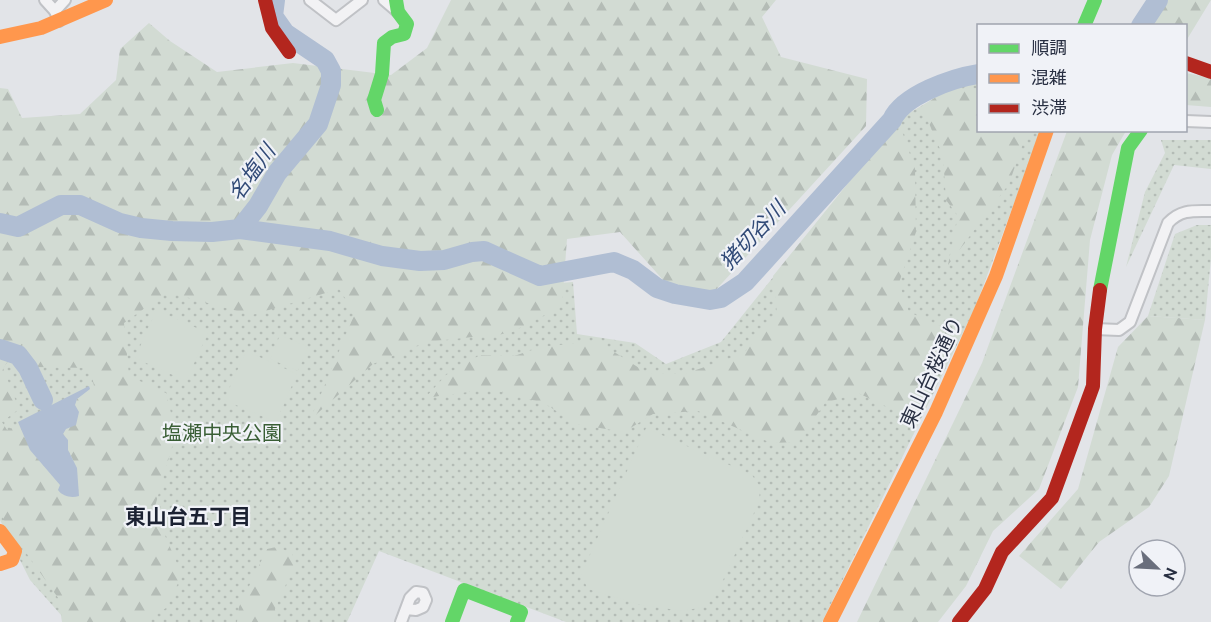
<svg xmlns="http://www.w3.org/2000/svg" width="1211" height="622" font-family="Ubuntu,'Noto Sans JP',sans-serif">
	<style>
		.grass { fill: url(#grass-dots) }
		.forest { fill: url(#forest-firs); fill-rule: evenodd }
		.pitch { fill: #d2dbd3 }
		.water { fill: #b0bed3 }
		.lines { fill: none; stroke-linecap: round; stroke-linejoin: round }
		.river { stroke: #b0bed3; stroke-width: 20 }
		.street-casing { stroke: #c0c2c6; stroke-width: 14 }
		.street { stroke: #f2f2f4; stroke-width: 10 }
		.fast { stroke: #63d668; stroke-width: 14 }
		.slow { stroke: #ff974d; stroke-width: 14 }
		.jam { stroke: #b3261e; stroke-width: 14 }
		.labels { text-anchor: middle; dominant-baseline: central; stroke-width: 4.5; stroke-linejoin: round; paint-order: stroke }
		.street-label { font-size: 20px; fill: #282f42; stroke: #f0f2f7 }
		.park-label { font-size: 20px; fill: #395e35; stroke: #f0f2f7 }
		.water-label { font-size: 21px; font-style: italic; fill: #314a77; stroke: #f0f2f7 }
		.neighbourhood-label { font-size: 21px; font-weight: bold; fill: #1b2132; stroke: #f0f2f7 }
	</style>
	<defs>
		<pattern id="grass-dots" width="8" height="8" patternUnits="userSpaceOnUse" patternTransform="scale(1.5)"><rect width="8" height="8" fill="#d2dbd3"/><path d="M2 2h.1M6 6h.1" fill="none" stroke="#b4bcb6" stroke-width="1.8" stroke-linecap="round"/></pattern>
		<pattern id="forest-firs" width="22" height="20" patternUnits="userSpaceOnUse" patternTransform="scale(1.5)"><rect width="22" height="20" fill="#d2dbd3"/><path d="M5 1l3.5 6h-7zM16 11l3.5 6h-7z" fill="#b4bcb6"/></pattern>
	</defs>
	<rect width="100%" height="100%" fill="#e2e4e8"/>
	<!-- grass -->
	<g class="grass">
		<polygon points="978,82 978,130 1041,131 975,308 822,622 566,622 379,551 347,622 62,622 61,615 30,580 0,520 0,229 535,285 573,282 577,334 635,343 666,364 721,342 901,118 953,87"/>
		<polygon points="1161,140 1211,140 1211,169 1174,165 1126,267 1145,192 1165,153"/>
		<polygon points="1197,225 1211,225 1211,258 1205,320 1148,316 1175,234"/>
	</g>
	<!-- forest -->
	<g class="forest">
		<path d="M451 0H776L762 17 781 57 867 79 866 126 713 293 665 282 620 232 567 239 562 306 510 333 426 342 373 364 310 420 355 313 339 289 252 315 167 292 124 323 129 376 166 393 176 433 154 510 182 575 166 608 146 622H62L61 602 5 523 0 509V88L8 89 22 118 80 114 116 80 120 49 149 23 170 41 217 72 293 63 391 75 427 48ZM23 342 34 367 90 368 94 386 77 399 75 405 79 412 63 434 68 440V450L77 468 79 496C49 479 33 456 19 424L7 430 2 422 19 409 3 368Z"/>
		<polygon points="1168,0 1211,0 1186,41 1186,26 1152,25"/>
		<polygon points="1186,73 1211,78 1211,107 1186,105"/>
		<polygon points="978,88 978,130 1027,131 1009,184 948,265 958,216 946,200 943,156 922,107 941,93"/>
		<polygon points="902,131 915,169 916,232 899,283 909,312 947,329 902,414 858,393 825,403 798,442 771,443 698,411 653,414 624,432 576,424 544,403 490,389 425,398 446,375 480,355 514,356 541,347 597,341 647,373 684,374 743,354 777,314 773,276 887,135"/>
		<polygon points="1067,131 1126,131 1112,155 1090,240 1078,387 1039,489 993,531 966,586 938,622 857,622 982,363"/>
		<polygon points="1148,316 1205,320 1169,476 1149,507 1099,542 1061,589 1019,556 1078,489 1118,347"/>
		<polygon points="277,547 292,553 295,564 275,609 276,622 237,622 239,607 267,549"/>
	</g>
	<!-- pitch -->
	<g class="pitch">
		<polygon points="156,310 208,333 186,381 135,358"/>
		<polygon points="280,335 308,347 298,371 270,359"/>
		<polygon points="246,351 297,374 276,422 224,400"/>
		<polygon points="646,428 752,475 760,487 759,502 719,589 704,607 682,611 637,604 588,589 581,575"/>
	</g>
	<!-- water -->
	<path class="water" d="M89 386 90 389 77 399 75 405 79 412 76 425 66 429 63 434 68 440V450L77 468 79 496C72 498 63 497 58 490L60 485 30 450 18 422Z"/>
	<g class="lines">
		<!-- river -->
		<g class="river">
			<polyline points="1141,26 1158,0"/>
			<path d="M0 223 18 227 61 205H80L120 223 141 228 172 231 212 232 240 229 330 241 382 256 420 261 444 260 472 252 484 251 540 276 614 262 633 270 657 288 675 294 710 300 721 298 745 282 892 120C903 95 953 78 978 74"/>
			<polyline points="240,229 258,206 277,173 318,124 331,85 331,71 325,60 285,33 273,16 275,0"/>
			<polyline points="0,349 18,355 28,368 43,400"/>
		</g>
		<defs>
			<g id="street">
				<polyline points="45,0 55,11 59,21"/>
				<polyline points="310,0 336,20 362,0"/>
				<polyline points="384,0 398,12"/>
				<polyline points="55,11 65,0"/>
				<polyline points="1186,121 1211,122"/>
				<path d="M1095 329 1119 330 1130 322 1168 223C1181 209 1194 211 1211 211"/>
				<polyline points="401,622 410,598 416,592 423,593 426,600 423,607 416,610 406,609"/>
			</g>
		</defs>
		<!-- street casing -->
		<use href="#street" class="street-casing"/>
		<!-- street -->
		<use href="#street" class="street"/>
		<!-- fast -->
		<g class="fast">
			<polyline points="1084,26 1095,0"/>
			<polyline points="377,110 374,100 382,74 384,43 392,37 404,34 407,24 398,12 396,0"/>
			<polyline points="1100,290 1128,148 1141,130"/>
			<polyline points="452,622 464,590 521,612 517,622"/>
		</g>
		<!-- slow -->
		<g class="slow">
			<polyline points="0,37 41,28 106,0"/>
			<polyline points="0,531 15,551 12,560 0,564"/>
			<polyline points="830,622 936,412 996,276 1047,130"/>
		</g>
		<!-- jam -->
		<g class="jam">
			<polyline points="265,0 272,28 289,52"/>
			<polyline points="1186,63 1211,72"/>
			<polyline points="959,622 985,589 1002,552 1052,498 1093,386 1095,329 1100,290"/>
		</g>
	</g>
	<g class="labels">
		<!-- street labels -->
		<g class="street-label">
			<text transform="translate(931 372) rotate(-65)">東山台桜通り</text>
		</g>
		<!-- park labels -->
		<g class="park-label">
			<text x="222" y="432">塩瀬中央公園</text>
		</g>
		<!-- water labels -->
		<g class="water-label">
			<text transform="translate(251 172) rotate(-54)">名塩川</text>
			<text transform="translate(752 235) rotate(-47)">猪切谷川</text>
		</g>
		<!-- neighbourhood labels -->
		<g class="neighbourhood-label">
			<text x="188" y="516">東山台五丁目</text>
		</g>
	</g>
	<!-- legend -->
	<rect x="977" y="24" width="210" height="108" fill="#f0f2f7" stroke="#a0a4af" stroke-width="1.5"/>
	<rect x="989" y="44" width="30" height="9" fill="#63d668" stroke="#a0a4af" stroke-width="1.5"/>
	<text x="1031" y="54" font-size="18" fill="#282f42">順調</text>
	<rect x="989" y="74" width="30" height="9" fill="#ff974d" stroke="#a0a4af" stroke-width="1.5"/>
	<text x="1031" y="84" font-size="18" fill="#282f42">混雑</text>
	<rect x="989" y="104" width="30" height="9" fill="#b3261e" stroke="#a0a4af" stroke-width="1.5"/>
	<text x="1031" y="114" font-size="18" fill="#282f42">渋滞</text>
	<!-- north arrow -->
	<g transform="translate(1157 568) rotate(114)"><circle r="28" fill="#f0f2f7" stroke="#a0a4af" stroke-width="1.5"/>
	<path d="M0-4.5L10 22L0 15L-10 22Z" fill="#696e7c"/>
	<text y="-9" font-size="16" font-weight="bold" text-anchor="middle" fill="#282f42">N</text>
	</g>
</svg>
